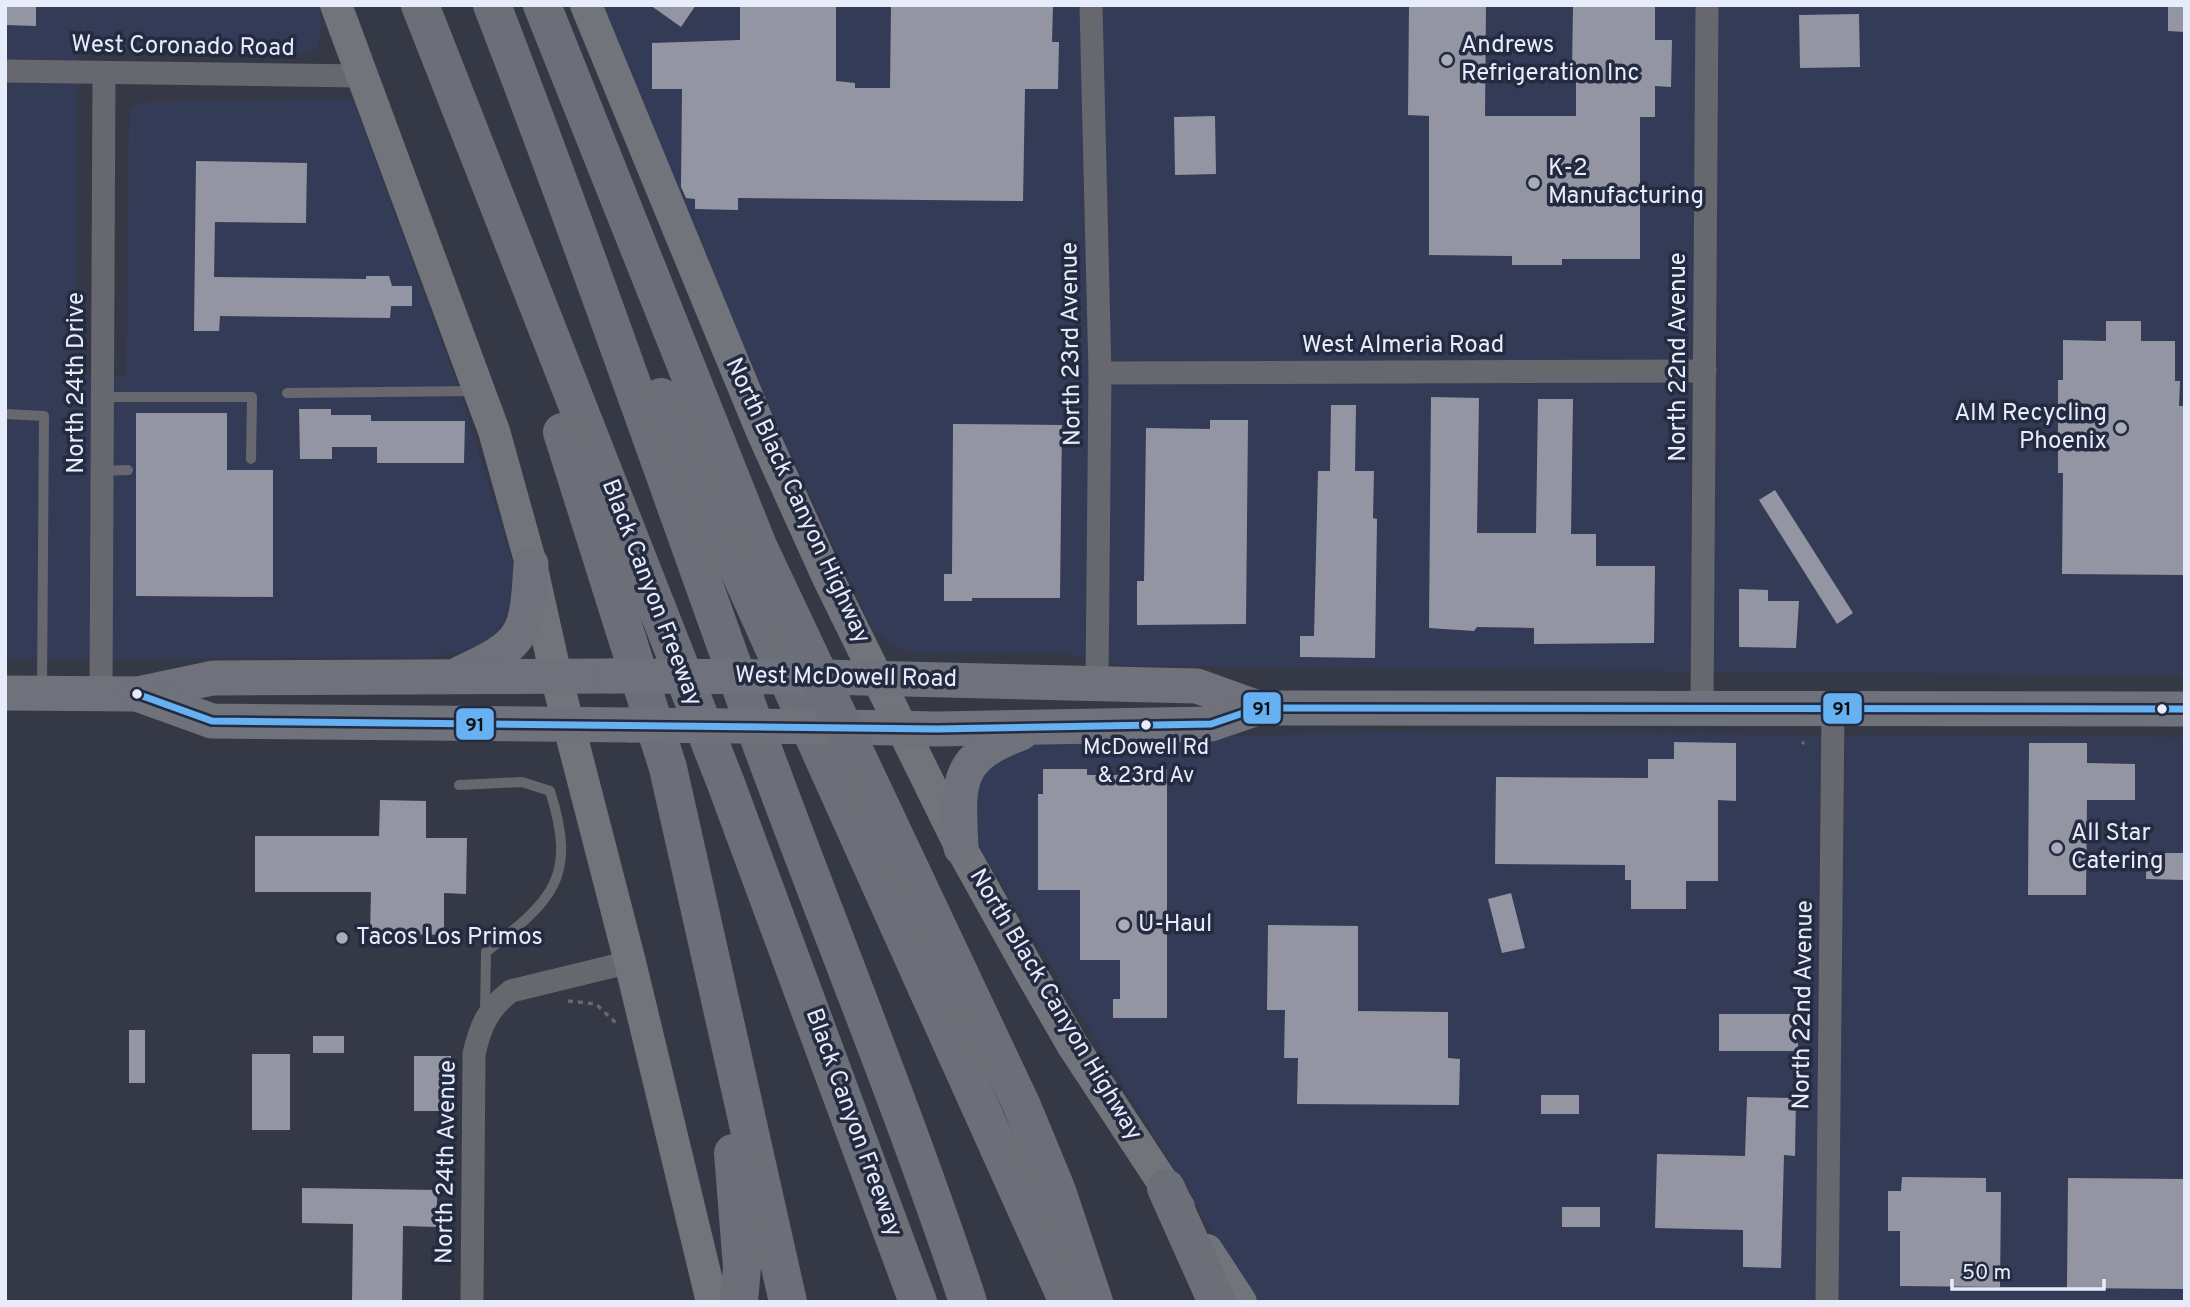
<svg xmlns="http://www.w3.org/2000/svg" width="2190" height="1307" font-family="Overpass,sans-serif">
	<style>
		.built { fill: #333b56 }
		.building { fill: #9396a2 }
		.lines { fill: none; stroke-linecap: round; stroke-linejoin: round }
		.path { stroke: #66686f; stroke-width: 3.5; stroke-dasharray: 5 5; stroke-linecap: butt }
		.lane { stroke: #66686e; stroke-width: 10 }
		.street { stroke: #66686e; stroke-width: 23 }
		.secondary { stroke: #71747a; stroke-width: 32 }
		.primary { stroke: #6f727a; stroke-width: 35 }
		.highway { stroke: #6c6f77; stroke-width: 38 }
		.primary-bridge { stroke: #6f727a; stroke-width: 35 }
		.highway-bridge { stroke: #6c6f77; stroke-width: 38 }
		.bus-1-casing { stroke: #242b41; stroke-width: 12 }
		.bus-1 { stroke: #66b1f2; stroke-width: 7 }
		.poi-dot { fill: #a9adbb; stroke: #242b41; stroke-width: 2.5 }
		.bus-dot { fill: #e7ecfb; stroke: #242b41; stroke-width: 2.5 }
		.labels { text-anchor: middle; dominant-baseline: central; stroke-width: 7; stroke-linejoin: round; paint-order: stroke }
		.bus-label { font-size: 22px; fill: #e7ecfb; stroke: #242b41 }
		.poi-label { font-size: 24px; fill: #e7ecfb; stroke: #242b41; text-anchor: start }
		.street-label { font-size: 24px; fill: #e7ecfb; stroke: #242b41 }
		.line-badge { stroke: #242b41; stroke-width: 2.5 }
		.pale-badge-label { font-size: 19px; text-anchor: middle; font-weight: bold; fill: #111 }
	</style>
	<rect width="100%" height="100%" fill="#353845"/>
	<!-- built -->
	<g class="built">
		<polygon points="5,5 317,5 322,20 318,47 304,54 77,52 77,376 126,376 129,116 132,109 142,102 353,99 454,375 512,559 518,588 514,605 493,637 476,650 427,658 5,659"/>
		<polygon points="603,5 2185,5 2185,676 1126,666 1053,652 911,653 891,645 873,629 725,314"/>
		<polygon points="1380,732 2185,737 2185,1302 1254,1302 981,849 973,830 979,777 992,760 1029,741"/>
	</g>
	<!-- building -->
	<g class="building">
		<polygon points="5,5 36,5 36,26 5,25"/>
		<polygon points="650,5 696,5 681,27"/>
		<polygon points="740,5 836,5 836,81 855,83 855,88 890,88 891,5 1053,5 1052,42 1059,42 1058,89 1025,89 1023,201 738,198 738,210 695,209 695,199 686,198 681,187 682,89 652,89 652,43 740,40"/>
		<polygon points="1409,5 1486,5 1485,116 1576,116 1576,71 1572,71 1573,5 1655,5 1655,40 1672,40 1671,87 1655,86 1655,117 1640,117 1640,259 1562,259 1562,265 1512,265 1512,256 1429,255 1429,116 1408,115"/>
		<polygon points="2168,5 2185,5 2185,32 2168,31"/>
		<polygon points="1859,14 1860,67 1800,68 1799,15"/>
		<polygon points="1215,116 1216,174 1175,175 1174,117"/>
		<polygon points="196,161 307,163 306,223 215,222 214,277 366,279 366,276 389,276 392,286 412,286 412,306 391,306 390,318 220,316 219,331 194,331"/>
		<polygon points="2106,321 2141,321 2141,341 2175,341 2175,381 2180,381 2179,406 2185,406 2185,575 2062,574 2063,473 2058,473 2058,380 2063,380 2063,340 2106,341"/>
		<polygon points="1431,397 1479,398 1477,533 1536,533 1538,399 1573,399 1571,534 1596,534 1596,566 1655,566 1654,643 1534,644 1534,628 1477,627 1474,631 1429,628"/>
		<polygon points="1331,405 1356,405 1355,471 1374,471 1373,518 1377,519 1375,658 1300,657 1300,636 1314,636 1318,471 1330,471"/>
		<polygon points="299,409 331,409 331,415 371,415 371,421 465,421 464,463 377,463 377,447 332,447 332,459 300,459"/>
		<polygon points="136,413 227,413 227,470 273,470 273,597 136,596"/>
		<polygon points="1210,420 1248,420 1246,624 1137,625 1137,581 1144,581 1146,428 1210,429"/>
		<polygon points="953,424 1062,425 1060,598 972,598 972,601 944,601 944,574 952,574"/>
		<polygon points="1775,490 1853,613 1837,624 1759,500"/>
		<polygon points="1739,589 1768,590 1768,601 1799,601 1796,648 1739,647"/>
		<polygon points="1674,742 1736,743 1736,801 1718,800 1718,881 1686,881 1686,909 1631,909 1631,880 1625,880 1625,865 1495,864 1496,777 1648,778 1648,759 1674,759"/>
		<polygon points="2029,743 2087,743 2087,763 2135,764 2135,800 2087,800 2086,895 2028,895"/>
		<polygon points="1043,769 1087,769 1087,775 1124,775 1124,769 1167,769 1167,1018 1113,1018 1113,999 1120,999 1120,960 1080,960 1080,890 1038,890 1038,794 1043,794"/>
		<polygon points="380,800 426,801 426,838 467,838 466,894 444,893 444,935 370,933 371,892 255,892 255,836 379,836"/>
		<polygon points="2146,853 2185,853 2185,880 2146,879"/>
		<polygon points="1511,893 1525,948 1502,953 1488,899"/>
		<polygon points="1268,925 1358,926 1358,1011 1448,1012 1448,1058 1460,1059 1459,1105 1297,1104 1298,1058 1284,1058 1285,1010 1267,1010"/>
		<rect x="1719" y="1014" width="79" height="37"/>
		<rect x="129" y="1030" width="16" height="53"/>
		<rect x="313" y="1036" width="31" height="17"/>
		<rect x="252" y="1054" width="38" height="76"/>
		<rect x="414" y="1056" width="37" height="55"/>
		<rect x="1541" y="1095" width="38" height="19"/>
		<polygon points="1747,1097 1796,1098 1795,1156 1784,1155 1781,1268 1743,1267 1743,1230 1655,1228 1657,1154 1745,1156"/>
		<polygon points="1902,1177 1986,1178 1986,1192 2001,1192 2000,1287 1900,1286 1900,1231 1888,1231 1888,1191 1901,1191"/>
		<polygon points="2068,1178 2185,1179 2185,1289 2067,1288"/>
		<polygon points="302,1188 437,1190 437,1227 403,1226 402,1302 352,1302 353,1224 302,1223"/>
		<rect x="1562" y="1207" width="38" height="20"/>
	</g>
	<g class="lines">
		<!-- path -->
		<g class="path">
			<polyline points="1802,744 1804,742"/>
			<polyline points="568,1001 596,1004 617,1024"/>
		</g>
		<!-- lane -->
		<g class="lane">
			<polyline points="287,393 477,391"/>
			<polyline points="104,397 252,397 251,459"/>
			<polyline points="5,414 44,416 42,690"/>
			<polyline points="103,471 128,470"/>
			<path d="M459 785 522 782 550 791C578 879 552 900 486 952L485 1012"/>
		</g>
		<!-- street -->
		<g class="street">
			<polyline points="1091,5 1100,373 1097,683"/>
			<polyline points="5,71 361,76"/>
			<polyline points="1100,373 1705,371"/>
			<polyline points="101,693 104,73"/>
			<polyline points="1702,709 1707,5"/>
			<path d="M472 1302 474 1054C480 1027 488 1008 511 991L630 962"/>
			<polyline points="1827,1302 1833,709"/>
		</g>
		<!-- secondary -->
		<g class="secondary">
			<polyline points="336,5 494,431 531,564 556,676 630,962 712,1302"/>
			<polyline points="586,5 762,432 829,580 961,848 1028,968 1073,1046 1179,1207"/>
			<polyline points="1207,1250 1241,1302"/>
		</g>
		<!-- primary -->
		<g class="primary">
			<path d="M461 673C526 644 527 633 531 564"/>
			<polyline points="822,677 1197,686 1258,708"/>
			<polyline points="5,693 137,694 213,678 613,676"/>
			<polyline points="137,694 212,721 630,725"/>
			<polyline points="843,727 937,729 1211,724 1258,708 2185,709"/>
			<path d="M961 848C958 782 954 758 1021 733"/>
		</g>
		<!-- highway -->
		<g class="highway">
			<polyline points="420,5 725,781 918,1302"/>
			<path d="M492 5C587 251 673 501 763 749 831 933 906 1115 968 1302"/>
			<polyline points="661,397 1068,1302"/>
			<polyline points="562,432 668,768 788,1302"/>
			<polyline points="733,1153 742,1267 739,1302"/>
			<polyline points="1166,1188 1217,1302"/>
		</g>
		<!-- primary-bridge -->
		<g class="primary-bridge">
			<polyline points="613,676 822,677"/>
			<polyline points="630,725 843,727"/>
		</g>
		<!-- highway-bridge -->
		<polyline class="highway-bridge" points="542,5 758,546 1022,1106 1057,1191 1094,1302"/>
		<defs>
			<polyline id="bus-1" points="137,694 212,721 937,729 1211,724 1258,708 2185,709"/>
		</defs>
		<!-- bus-1 casing -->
		<use href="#bus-1" class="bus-1-casing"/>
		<!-- bus-1 -->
		<use href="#bus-1" class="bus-1"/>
	</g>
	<!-- markers -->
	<g class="poi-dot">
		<circle cx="1447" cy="60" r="7"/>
		<circle cx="1534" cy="183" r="7"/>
		<circle cx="2121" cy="428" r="7"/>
		<circle cx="2057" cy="848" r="7"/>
		<circle cx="1124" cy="925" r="7"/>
		<circle cx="342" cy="938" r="7"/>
	</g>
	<g class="bus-dot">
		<circle cx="137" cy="694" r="6"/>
		<circle cx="2162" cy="709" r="6"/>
		<circle cx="1146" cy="725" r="6"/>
	</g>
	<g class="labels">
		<!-- bus labels -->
		<g class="bus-label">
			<text x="1146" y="748">McDowell Rd<tspan x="1146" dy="28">&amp; 23rd Av</tspan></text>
		</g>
		<!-- poi labels -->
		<g class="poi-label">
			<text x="1461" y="46">Andrews<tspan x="1461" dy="28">Refrigeration Inc</tspan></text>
			<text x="1548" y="169">K-2<tspan x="1548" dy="28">Manufacturing</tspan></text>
			<text x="2107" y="414" text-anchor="end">AIM Recycling<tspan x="2107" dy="28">Phoenix</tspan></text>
			<text x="2071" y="834">All Star<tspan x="2071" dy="28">Catering</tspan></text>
			<text x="1138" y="925">U-Haul</text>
			<text x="356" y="938">Tacos Los Primos</text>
		</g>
		<!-- street labels -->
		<g class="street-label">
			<text transform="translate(183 47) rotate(1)">West Coronado Road</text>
			<text transform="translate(1072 344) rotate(-91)">North 23rd Avenue</text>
			<text x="1403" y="346">West Almeria Road</text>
			<text transform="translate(1679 357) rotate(-90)">North 22nd Avenue</text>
			<text transform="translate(77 383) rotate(-90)">North 24th Drive</text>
			<text transform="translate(797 501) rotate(65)">North Black Canyon Highway</text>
			<text transform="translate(651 593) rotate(69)">Black Canyon Freeway</text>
			<text transform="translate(846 678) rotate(1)">West McDowell Road</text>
			<text transform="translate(1055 1005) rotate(59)">North Black Canyon Highway</text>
			<text transform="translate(1804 1005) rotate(-89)">North 22nd Avenue</text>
			<text transform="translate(853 1123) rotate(70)">Black Canyon Freeway</text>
			<text transform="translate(447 1162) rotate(-89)">North 24th Avenue</text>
		</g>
	</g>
	<g class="line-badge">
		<rect x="1242" y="691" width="40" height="34" rx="7" fill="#66b1f2"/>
		<rect x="1822" y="692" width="41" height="33" rx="7" fill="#66b1f2"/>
		<rect x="455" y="707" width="40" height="34" rx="7" fill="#66b1f2"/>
	</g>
	<g class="pale-badge-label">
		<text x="1262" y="715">91</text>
		<text x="1842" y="715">91</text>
		<text x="475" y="731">91</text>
	</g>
	<!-- border -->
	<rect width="2190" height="1307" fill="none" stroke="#e7ecfb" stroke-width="14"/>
	<!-- scale -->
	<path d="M1952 1279v10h152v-10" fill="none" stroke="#e7ecfb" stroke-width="3.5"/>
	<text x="1962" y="1279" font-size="21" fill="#e7ecfb" stroke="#242b41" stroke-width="5" paint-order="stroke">50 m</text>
</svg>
